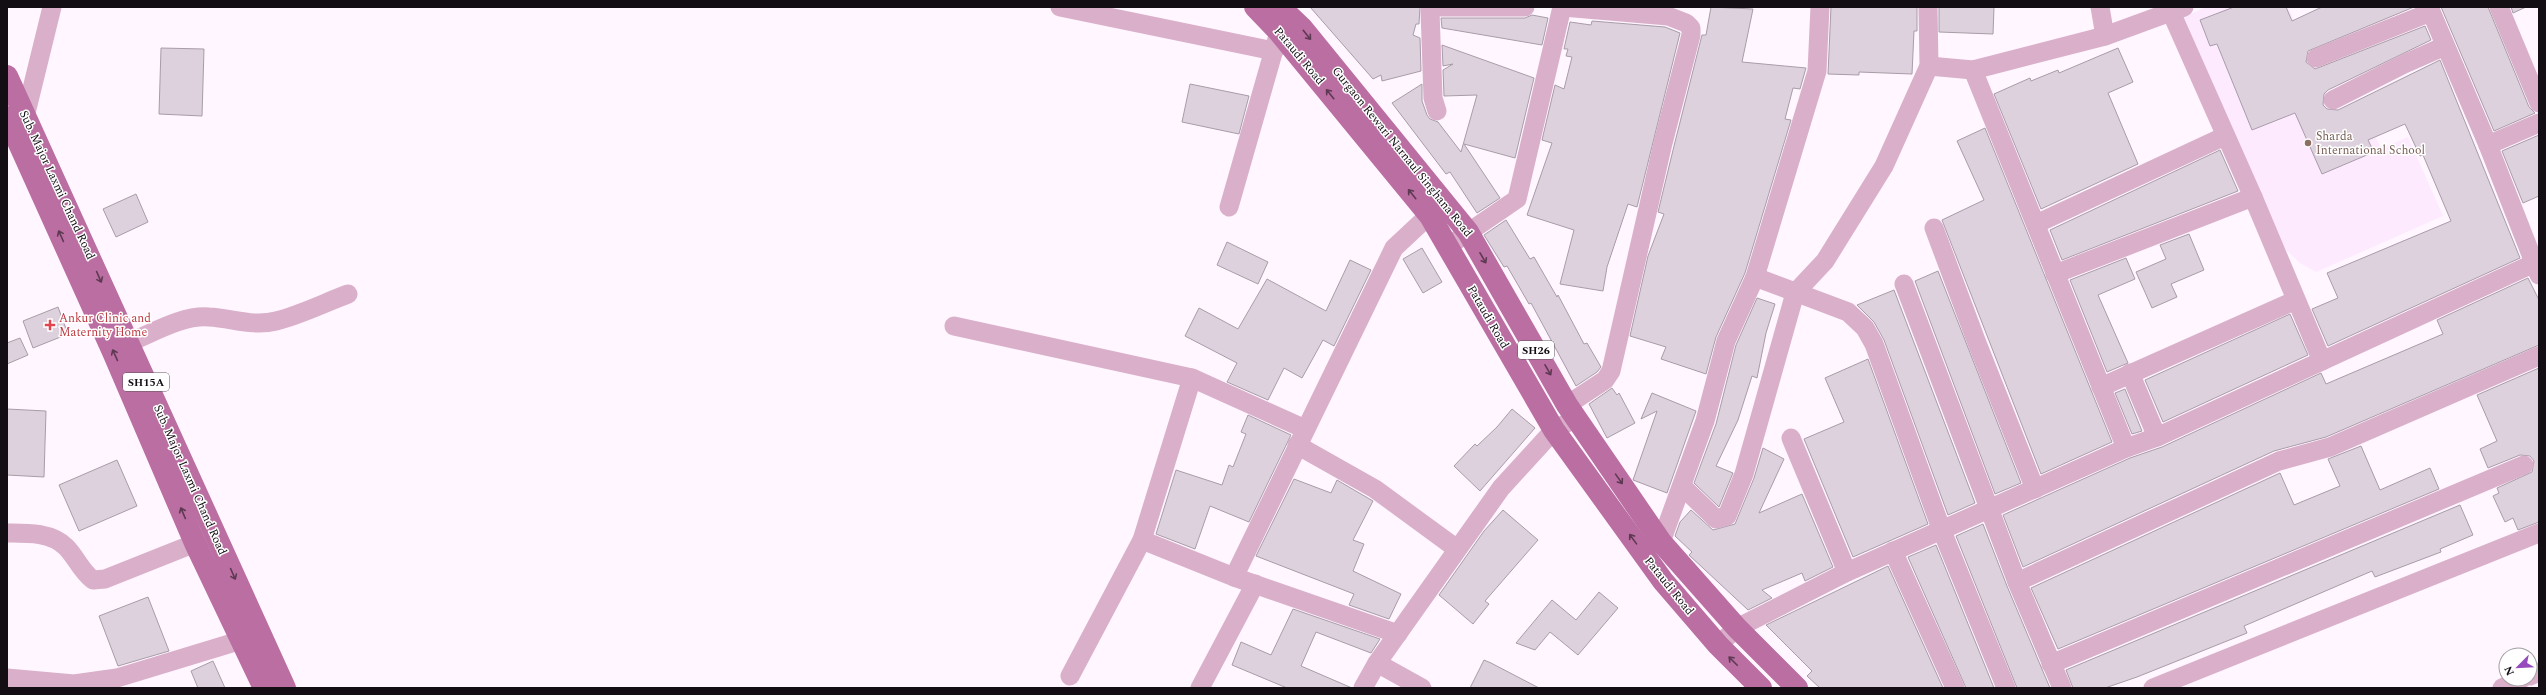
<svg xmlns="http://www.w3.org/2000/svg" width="2546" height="695" font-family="Spectral,serif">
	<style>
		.built { fill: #feeafe }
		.building { fill: #ded1de; stroke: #a99ca9 }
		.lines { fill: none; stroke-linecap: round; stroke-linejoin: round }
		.minor { stroke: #daafca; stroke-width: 19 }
		.primary { stroke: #ba6ea1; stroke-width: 22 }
		.oneway { stroke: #5e3953 }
		.education-dot { fill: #8d6e63; stroke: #fff; stroke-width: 1.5 }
		.health-dot { fill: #e0444e; stroke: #fff; stroke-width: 1.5 }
		.labels { text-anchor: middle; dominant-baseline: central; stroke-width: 3; stroke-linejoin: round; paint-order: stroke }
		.shield { fill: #fff; stroke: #5a565a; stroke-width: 1 }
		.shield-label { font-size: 11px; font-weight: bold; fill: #130e13 }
		.street-label { font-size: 12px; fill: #130e13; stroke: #fff }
		.education-label { font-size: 12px; fill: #785e54; stroke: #fff; text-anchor: start }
		.health-label { font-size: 12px; fill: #be3a42; stroke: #fff; text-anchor: start }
	</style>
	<rect width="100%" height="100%" fill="#fff6ff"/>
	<!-- built -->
	<polygon class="built" points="2206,7 2288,7 2335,112 2360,102 2381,149 2408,137 2443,216 2316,272 2300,263 2282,246 2184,17"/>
	<!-- building -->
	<g class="building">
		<polygon points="1310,7 1420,7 1419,24 1416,24 1413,35 1420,38 1421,71 1382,81 1381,75 1373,79"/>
		<polygon points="1711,7 1753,9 1742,62 1806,68 1800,89 1793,88 1785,119 1791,120 1745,273 1716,337 1706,374 1661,359 1666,347 1630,336 1648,256 1664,214 1658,212 1674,146 1702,35 1706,35"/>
		<polygon points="1831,7 1917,7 1917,31 1914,31 1912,74 1859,72 1859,75 1828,74"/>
		<polygon points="1939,7 1994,7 1993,34 1939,32"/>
		<polygon points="2234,7 2286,7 2292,21 2322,7 2414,7 2308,51 2306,62 2315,69 2425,26 2431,40 2328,90 2324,94 2323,105 2327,109 2338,110 2440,60 2520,258 2328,346 2312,309 2338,298 2327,273 2451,221 2423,155 2420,156 2405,124 2368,140 2374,152 2322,174 2295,113 2252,130 2217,44 2210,46 2200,20"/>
		<polygon points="2441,7 2488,7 2529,107 2535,113 2494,131"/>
		<polygon points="2511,7 2526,7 2513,13"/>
		<polygon points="1532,15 1548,18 1542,45 1442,28 1441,18 1525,18"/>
		<polygon points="1592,21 1665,27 1680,33 1637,207 1628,204 1607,267 1603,291 1560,284 1574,230 1527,215 1552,143 1542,140 1555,85 1564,89 1572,57 1566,56 1568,49 1564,49 1570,22 1591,25"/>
		<polygon points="1442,45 1534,78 1515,158 1464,144 1500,198 1477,213 1450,172 1446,174 1392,103 1422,84 1422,101 1427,115 1430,119 1438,122 1461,152 1477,95 1444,96 1443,70 1453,64 1443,66"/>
		<polygon points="161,48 204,49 202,116 159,114"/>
		<polygon points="2118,48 2133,82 2108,93 2138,164 2041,209 1994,94 2030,78 2031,81 2058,70 2059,73"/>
		<polygon points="1190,84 1249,96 1239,134 1182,122"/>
		<polygon points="1985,128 2112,442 2041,474 1942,220 1984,200 1957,141"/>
		<polygon points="2539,135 2539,196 2523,203 2502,151"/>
		<polygon points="2220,150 2238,191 2062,260 2050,230"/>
		<polygon points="136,194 148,222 116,237 103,209"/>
		<polygon points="1506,220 1530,259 1534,257 1557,297 1558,295 1584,344 1587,343 1601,367 1597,372 1576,386 1531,303 1529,304 1507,266 1504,267 1484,235"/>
		<polygon points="2189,234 2204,270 2171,284 2177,297 2152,308 2136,272 2166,259 2160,245"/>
		<polygon points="1227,242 1268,262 1258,284 1217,265"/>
		<polygon points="1422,248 1442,282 1423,293 1403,259"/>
		<polygon points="2126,258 2135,279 2098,295 2128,363 2107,372 2070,280"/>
		<polygon points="1350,260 1371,270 1334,346 1323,340 1302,378 1284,368 1268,400 1227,382 1237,363 1185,336 1199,308 1238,329 1267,279 1326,311"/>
		<polygon points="1938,271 2021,483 1995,494 1915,281"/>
		<polygon points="2528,278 2539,300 2539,345 2326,437 2274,451 2023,567 2003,515 2130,458 2162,447 2321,373 2326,384 2443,334 2437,320"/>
		<polygon points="1894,290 1975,503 1948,515 1884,340 1874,322 1857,305"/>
		<polygon points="1757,298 1775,304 1766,333 1757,378 1752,376 1738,420 1716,466 1733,473 1719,507 1694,483 1716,424 1736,345"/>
		<polygon points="58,307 68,334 33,348 23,321"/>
		<polygon points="2290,314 2308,355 2163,422 2145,380"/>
		<polygon points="20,338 28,355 7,364 7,343"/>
		<polygon points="1868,359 1928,524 1853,557 1804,439 1844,422 1825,378"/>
		<polygon points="2539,368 2539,522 2518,530 2513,518 2505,522 2493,496 2499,493 2497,488 2532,472 2534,461 2530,456 2520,455 2488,468 2480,449 2497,441 2477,395"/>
		<polygon points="1612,388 1617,395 1619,393 1635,423 1607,438 1589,404"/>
		<polygon points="2125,389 2142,431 2132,434 2115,393"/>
		<polygon points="1652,393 1696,411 1667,493 1633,480 1657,411 1641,419"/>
		<polygon points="7,409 46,411 44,477 7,475"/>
		<polygon points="1512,409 1535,428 1480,491 1454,466 1475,444 1477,446 1497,427"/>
		<polygon points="1248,415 1291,435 1249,522 1210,506 1195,549 1156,534 1176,470 1222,485 1229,465 1233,467 1246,434 1241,432"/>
		<polygon points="2361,446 2380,490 2430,468 2439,489 2058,649 2031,588 2280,473 2294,505 2340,486 2328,459"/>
		<polygon points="1763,448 1784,459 1759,513 1802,494 1833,567 1805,581 1802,573 1762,590 1772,598 1748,610 1689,555 1692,552 1675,536 1680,522 1691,510 1713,530 1735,524 1754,478"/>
		<polygon points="117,460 137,506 79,531 59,485"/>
		<polygon points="1294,479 1331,493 1337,480 1373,501 1353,540 1364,544 1353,571 1401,594 1389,619 1349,605 1354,594 1256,556"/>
		<polygon points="2460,505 2473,535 2440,549 2441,552 2375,577 2372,571 2244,626 2247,633 2137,677 2105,688 2073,688 2066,670"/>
		<polygon points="1503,510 1538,540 1485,601 1489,604 1473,624 1439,595 1484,531"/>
		<polygon points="1983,524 2007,586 2050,688 2017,688 1956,536"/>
		<polygon points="1936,545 1994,688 1966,688 1908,557"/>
		<polygon points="1888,566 1943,688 1820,688 1807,676 1812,671 1766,625"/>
		<polygon points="1599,592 1618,608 1578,655 1550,632 1535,650 1516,643 1552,600 1576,620"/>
		<polygon points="148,597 169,651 118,666 99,616"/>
		<polygon points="1293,609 1380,639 1371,653 1316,632 1301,666 1352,688 1287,688 1232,665 1241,642 1271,655"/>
		<polygon points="1484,660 1491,663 1539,688 1470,688"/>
		<polygon points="213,661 225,688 198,688 191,671"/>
	</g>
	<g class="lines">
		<!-- minor -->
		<g class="minor">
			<polyline points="1060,7 1274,51"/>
			<polyline points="1563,7 1668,16 1686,23 1691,28 1691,35 1663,143 1611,371 1605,380 1567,405"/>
			<polyline points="2100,7 2105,36"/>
			<polyline points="2429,7 2488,145 2539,275"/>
			<polyline points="2499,7 2539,103"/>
			<polyline points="2171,12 2253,197 2322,361"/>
			<polyline points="2316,58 2431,12"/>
			<polyline points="1929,66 1973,70 2105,36 2184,7"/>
			<polyline points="1973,70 2126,448"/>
			<polyline points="2333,100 2404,64 2445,46"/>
			<polyline points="1437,111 1433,98 1430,10 1435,7 1525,7"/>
			<polyline points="25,117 52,7"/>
			<polyline points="2488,145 2539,123"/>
			<polyline points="1229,207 1277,39"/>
			<polyline points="2036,224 2225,136"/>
			<polyline points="1934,228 1977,343 2035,489"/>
			<polyline points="1447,247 1517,199 1562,7"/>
			<polyline points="2055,274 2253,197"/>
			<polyline points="1755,277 1848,312 1865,328 1874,344 1942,531 2006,688"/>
			<polyline points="1904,284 2017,582 2062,688"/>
			<polyline points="954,326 1192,378 1305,429"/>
			<path d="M128 343C153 333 182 315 209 317 232 318 253 327 276 321 300 315 324 303 348 294"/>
			<polyline points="2130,373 2157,437"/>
			<polyline points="2101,387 2296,300"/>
			<polyline points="1791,438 1847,572"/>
			<polyline points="1297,445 1375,489 1457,549"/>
			<polyline points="1682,486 1716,519 1727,516 1744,474 1795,293 1825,261 1884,166 1929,66 1928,7"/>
			<path d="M7 533C26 533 51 532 66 547 76 557 81 571 93 580L105 579 208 538"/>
			<polyline points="1142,540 1234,577 1398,634"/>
			<polyline points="1661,542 1705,421 1726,341 1755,277 1817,71 1820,7"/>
			<polyline points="1893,551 1955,688"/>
			<polyline points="1234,577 1394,248 1440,205"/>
			<polyline points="2017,582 2279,461 2330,447 2539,356"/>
			<polyline points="1718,645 1737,628 1847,572 2126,448 2157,437 2539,261"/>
			<polyline points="1377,663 1422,688"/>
			<polyline points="2051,664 2524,465"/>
			<polyline points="1070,676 1142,540 1192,378"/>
			<polyline points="2530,676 2539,672"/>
			<polyline points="7,678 74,684 117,678 242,640"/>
			<polyline points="1200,688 1255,584"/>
			<polyline points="1363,688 1377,663 1501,488 1554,430 1576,418"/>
			<polyline points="2153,688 2539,533"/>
			<polyline points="2502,688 2522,679"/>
		</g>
		<!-- primary -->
		<g class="primary">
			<polyline points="1255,7 1279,32 1430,216 1554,430 1663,581 1718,645 1761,688"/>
			<polyline points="1280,7 1302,28 1468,232 1567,405 1661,542 1737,628 1797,688"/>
			<polyline points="7,76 285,688"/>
			<polyline points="7,117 113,352 195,543 264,688"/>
		</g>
	</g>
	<!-- one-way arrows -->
	<defs><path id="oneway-shaft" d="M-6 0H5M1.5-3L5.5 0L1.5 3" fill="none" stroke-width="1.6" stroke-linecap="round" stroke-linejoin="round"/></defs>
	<g class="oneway">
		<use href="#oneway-shaft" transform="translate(1307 35) rotate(51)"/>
		<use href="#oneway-shaft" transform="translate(1330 94) rotate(-129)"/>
		<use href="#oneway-shaft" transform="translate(1412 194) rotate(-129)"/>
		<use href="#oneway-shaft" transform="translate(61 236) rotate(-114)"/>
		<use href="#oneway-shaft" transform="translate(1483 258) rotate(60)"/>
		<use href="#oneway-shaft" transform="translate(99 277) rotate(66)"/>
		<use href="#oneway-shaft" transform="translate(115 355) rotate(-114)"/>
		<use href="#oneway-shaft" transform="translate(1548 370) rotate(60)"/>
		<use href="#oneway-shaft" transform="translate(1619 479) rotate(55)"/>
		<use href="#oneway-shaft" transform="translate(183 513) rotate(-113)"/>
		<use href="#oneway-shaft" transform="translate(1633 539) rotate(-126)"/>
		<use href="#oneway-shaft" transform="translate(233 574) rotate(66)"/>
		<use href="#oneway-shaft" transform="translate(1733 661) rotate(-135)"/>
	</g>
	<!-- markers -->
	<circle class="education-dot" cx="2308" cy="143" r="4"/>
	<path class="health-dot" d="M48 319h4v4h4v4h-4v4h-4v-4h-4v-4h4z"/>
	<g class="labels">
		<!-- shield labels -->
		<g class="shield">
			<rect x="1518" y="341" width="36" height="18" rx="3"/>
			<rect x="123" y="373" width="46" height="18" rx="3"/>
		</g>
		<g class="shield-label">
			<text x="1536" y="350">SH26</text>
			<text x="146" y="382">SH15A</text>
		</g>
		<!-- street labels -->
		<g class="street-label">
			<text transform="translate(1299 56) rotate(50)">Pataudi Road</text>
			<text transform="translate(1402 152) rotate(51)">Gurgaon Rewari Narnaul Singhana Road</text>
			<text transform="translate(57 185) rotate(65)">Sub. Major Laxmi Chand Road</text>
			<text transform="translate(1488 317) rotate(60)">Pataudi Road</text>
			<text transform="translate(190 480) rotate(66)">Sub. Major Laxmi Chand Road</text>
			<text transform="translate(1669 586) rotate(51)">Pataudi Road</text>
		</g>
		<!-- education labels -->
		<g class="education-label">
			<text x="2316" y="136">Sharda<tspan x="2316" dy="14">International School</tspan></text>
		</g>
		<!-- health labels -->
		<g class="health-label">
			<text x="59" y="318">Ankur Clinic and<tspan x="59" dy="14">Maternity Home</tspan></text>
		</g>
	</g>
	<!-- border -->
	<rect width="2546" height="695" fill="none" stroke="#130e13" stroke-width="16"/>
	<!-- north arrow -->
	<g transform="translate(2518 667) rotate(246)"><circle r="19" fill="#ffffff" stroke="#a19fa1"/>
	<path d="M0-3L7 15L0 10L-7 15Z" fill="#964bbd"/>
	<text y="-6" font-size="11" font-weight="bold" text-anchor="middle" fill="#130e13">N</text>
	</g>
</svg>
